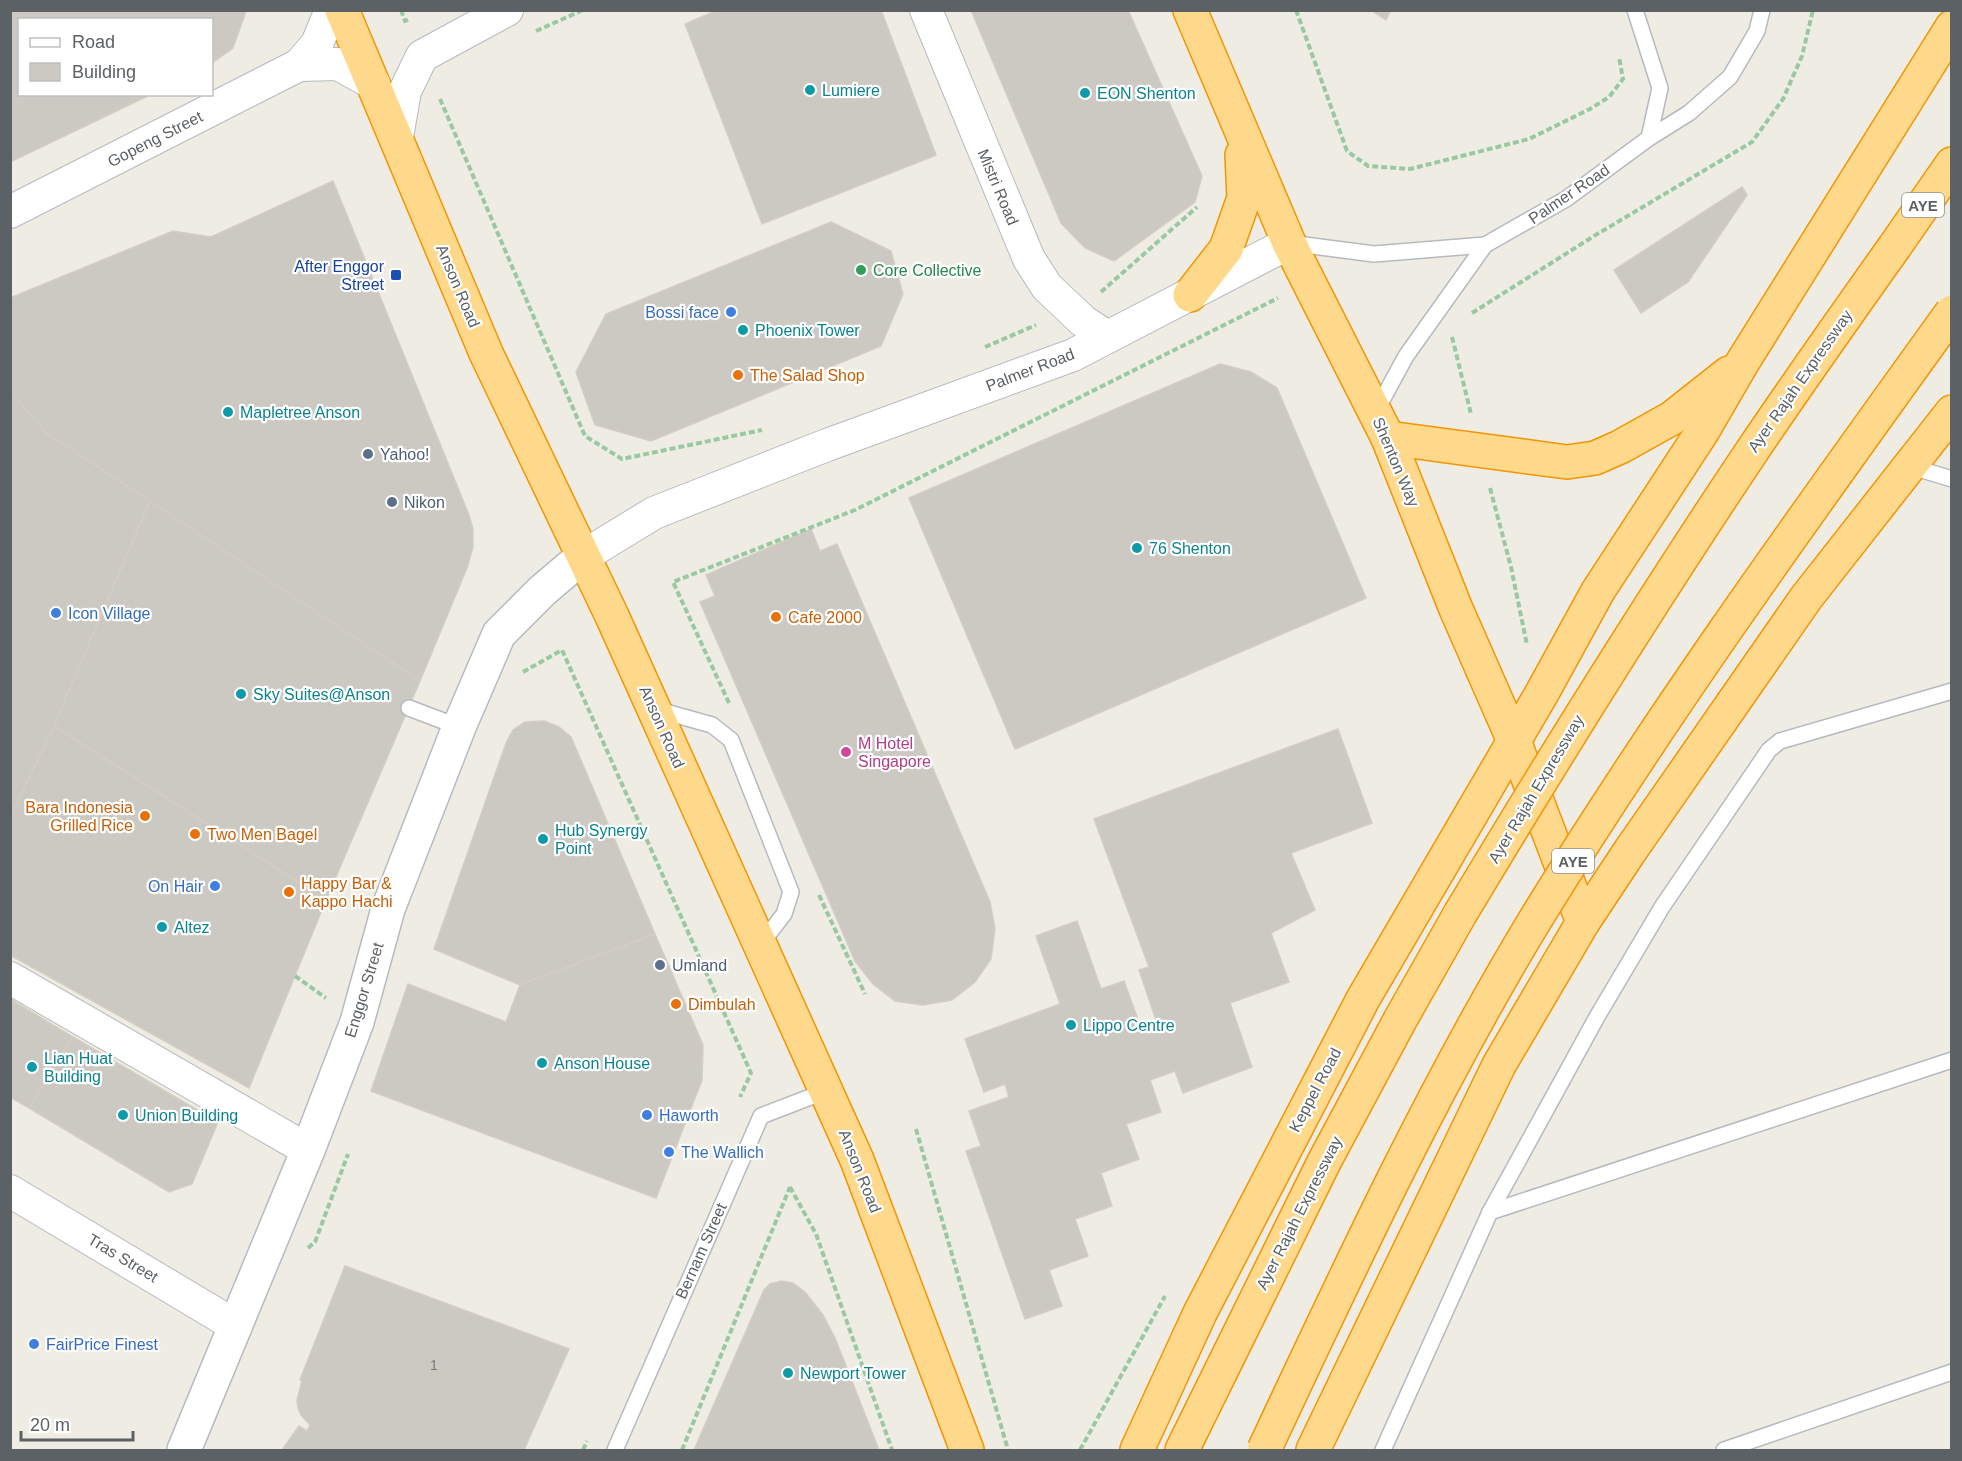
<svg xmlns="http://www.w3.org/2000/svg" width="1962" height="1461" font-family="Helvetica,sans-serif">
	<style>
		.building { fill: #ccc9c3; stroke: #d4cdc2; stroke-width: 1.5 }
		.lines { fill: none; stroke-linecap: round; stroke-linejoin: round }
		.lane-casing { stroke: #b6babe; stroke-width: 18 }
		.street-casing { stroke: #b6babe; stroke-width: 34 }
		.secondary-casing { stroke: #b7bbc0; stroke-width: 36 }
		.highway-casing { stroke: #f39500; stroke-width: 36 }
		.path { stroke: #98c9a2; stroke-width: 4; stroke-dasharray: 6 3; stroke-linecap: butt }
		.lane { stroke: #fff; stroke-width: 15 }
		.street { stroke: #fff; stroke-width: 32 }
		.secondary { stroke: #fff; stroke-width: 33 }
		.highway { stroke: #ffd98b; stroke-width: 33 }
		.highway-bridge-casing { stroke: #f39500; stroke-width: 36; stroke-linecap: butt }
		.highway-bridge { stroke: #ffd98b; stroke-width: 33 }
		.culture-dot { fill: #0f9aa8; stroke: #fff; stroke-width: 2 }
		.leisure-dot { fill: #2e9e5b; stroke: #fff; stroke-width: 2 }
		.transit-dot { fill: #1a4fb4; stroke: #fff; stroke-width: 2 }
		.shop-dot { fill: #3f7fe0; stroke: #fff; stroke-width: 2 }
		.food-dot { fill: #e8710a; stroke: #fff; stroke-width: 2 }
		.service-dot { fill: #5c6f8a; stroke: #fff; stroke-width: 2 }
		.hotel-dot { fill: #d1479c; stroke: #fff; stroke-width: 2 }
		.labels { text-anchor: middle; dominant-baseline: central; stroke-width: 4.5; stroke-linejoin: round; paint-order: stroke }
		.number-label { font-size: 14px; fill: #787b7c }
		.shield { fill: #fff; stroke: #8d9093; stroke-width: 1.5 }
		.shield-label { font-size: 15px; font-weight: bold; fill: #5c6165 }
		.culture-label { font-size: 16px; fill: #0d838f; stroke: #fff; text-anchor: start }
		.street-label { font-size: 16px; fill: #5c6165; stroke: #fff }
		.transit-label { font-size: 16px; fill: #164399; stroke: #fff; text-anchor: end }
		.leisure-label { font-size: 16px; fill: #27864d; stroke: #fff; text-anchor: start }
		.shop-label { font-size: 16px; fill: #366cbe; stroke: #fff; text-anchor: start }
		.food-label { font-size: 16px; fill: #c56008; stroke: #fff; text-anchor: start }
		.service-label { font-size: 16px; fill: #4e5e75; stroke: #fff; text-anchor: start }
		.hotel-label { font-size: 16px; fill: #b23c85; stroke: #fff; text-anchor: start }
	</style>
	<rect width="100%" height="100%" fill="#efece4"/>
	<!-- building -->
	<g class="building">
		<polygon points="10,10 246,10 246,11 233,48 212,63 212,20 20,20 20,94 152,94 10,162"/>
		<polygon points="718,10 881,10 936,155 762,224 685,24"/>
		<polygon points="971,10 1128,10 1202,176 1195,202 1114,261 1085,248 1061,223"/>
		<polygon points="1371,10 1391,10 1386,20"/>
		<polygon points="333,181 469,515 473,529 473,547 467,568 420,681 46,433 10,391 10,298 173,231 211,237"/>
		<polygon points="1742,187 1747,195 1688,282 1641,313 1614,270"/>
		<polygon points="831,222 891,251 903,294 881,346 651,441 595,425 576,372 606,314"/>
		<polygon points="1220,364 1251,372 1277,388 1366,598 1015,749 909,498"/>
		<polygon points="10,391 46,433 150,501 54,726 10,818"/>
		<polygon points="150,501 420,681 326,900 54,726"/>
		<polygon points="811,529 820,551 837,544 990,902 995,929 991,959 975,982 952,1000 923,1005 895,1001 873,984 855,961 700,602 715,596 706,575"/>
		<polygon points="544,721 559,727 571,737 655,934 520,985 434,949 506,743 513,730 525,722"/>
		<polygon points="54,726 326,900 249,1088 10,955 10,818"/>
		<polygon points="1338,729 1372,823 1291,853 1315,910 1271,933 1289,982 1230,1003 1252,1067 1183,1093 1175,1071 1150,1080 1161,1112 1126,1124 1139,1159 1101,1173 1112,1206 1075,1219 1088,1256 1049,1270 1062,1306 1025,1319 966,1151 981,1146 969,1111 1009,1097 1005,1084 984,1092 965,1039 1060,1004 1036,936 1077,921 1101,989 1124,981 1141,1028 1157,1023 1139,970 1149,967 1094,819"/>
		<polygon points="655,934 703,1045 702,1080 656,1198 371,1091 408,984 506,1022 520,985"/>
		<polygon points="10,999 73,1037 29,1108 10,1097"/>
		<polygon points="73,1037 218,1122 192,1184 169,1192 29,1108"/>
		<polygon points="345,1266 569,1349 524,1450 282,1450 299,1426 307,1431 310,1425 301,1415 298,1408 297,1400 302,1381 300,1380"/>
		<polygon points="781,1281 793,1283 805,1292 823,1315 835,1338 879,1450 694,1450 764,1290 770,1284"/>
	</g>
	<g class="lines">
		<defs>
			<g id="lane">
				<polyline points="1635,10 1660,88 1649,138"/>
				<polyline points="1289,243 1374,254 1485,245 1566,199 1649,138 1689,113 1730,77 1757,31 1762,10"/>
				<polyline points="1375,413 1406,356 1485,245"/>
				<polyline points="1909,466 1952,479"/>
				<polyline points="409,708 459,727"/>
				<polyline points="655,709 712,725 731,740 791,892 784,914 760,945"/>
				<polyline points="1490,1212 1952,1060"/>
				<polyline points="615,1450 761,1116 826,1091"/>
				<polyline points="1383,1450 1490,1212 1598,1015 1662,907 1769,750 1780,741 1952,691"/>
				<polyline points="1724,1450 1952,1372"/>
			</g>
			<g id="street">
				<polyline points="926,10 1029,259 1047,287 1083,321 1107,337"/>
				<polyline points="299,65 338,64 374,84"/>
				<polyline points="397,137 405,91 422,56 507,10"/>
				<polyline points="10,212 299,65 317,44 331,10"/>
				<polyline points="582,557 654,513 827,445 1073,355 1289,243"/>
				<polyline points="10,978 308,1150"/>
				<polyline points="10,1191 236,1326"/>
			</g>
			<polyline id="secondary" points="184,1450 308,1150 357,1022 388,909 459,727 499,634 542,591 582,557"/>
			<g id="highway">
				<polyline points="342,10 486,353 612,616 857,1160 967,1450"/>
				<polyline points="1190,10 1289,243 1388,438 1456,609 1514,741 1583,922"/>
				<polyline points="1895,246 1952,164"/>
				<polyline points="1190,295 1226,249 1244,198 1242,155"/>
				<polyline points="1388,438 1567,462 1595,458 1620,447 1672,418 1729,373"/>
				<polyline points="1137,1450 1200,1313 1363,999 1542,693 1598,591 1702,432 1742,363 1952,27"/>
				<polyline points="1182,1450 1324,1162 1400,1020 1460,914"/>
				<polyline points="1313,1450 1499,1065 1583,922 1630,851 1806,598 1952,412"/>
			</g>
		</defs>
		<!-- lane casing -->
		<use href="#lane" class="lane-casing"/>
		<!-- street casing -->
		<use href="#street" class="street-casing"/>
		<!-- secondary casing -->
		<use href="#secondary" class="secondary-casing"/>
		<!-- highway casing -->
		<use href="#highway" class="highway-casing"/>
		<!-- path -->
		<g class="path">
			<polyline points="401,10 405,21 410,19"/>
			<polyline points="1296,10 1347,151 1368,166 1410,169 1529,139 1590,109 1609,97 1623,79 1619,57"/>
			<polyline points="536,31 583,10"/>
			<polyline points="440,99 585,436 622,459 762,430"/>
			<polyline points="1101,292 1197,207"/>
			<polyline points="1472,313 1594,236 1752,142 1783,99 1802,56 1813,10"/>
			<polyline points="1452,337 1471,414"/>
			<polyline points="985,347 1036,325"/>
			<polyline points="1490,488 1511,567 1527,645"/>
			<polyline points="523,672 562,650 751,1073 740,1097"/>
			<polyline points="729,703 673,582 855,510 1278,298"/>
			<polyline points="819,895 865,994"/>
			<polyline points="295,976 326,998"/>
			<polyline points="916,1129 1008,1450"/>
			<polyline points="790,1187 816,1234 892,1450"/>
			<polyline points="308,1248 315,1242 348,1154"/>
			<polyline points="583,1450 587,1441"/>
			<polyline points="682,1450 790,1187"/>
			<polyline points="1080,1450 1165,1296"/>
		</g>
		<!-- lane -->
		<use href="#lane" class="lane"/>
		<!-- street -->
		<use href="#street" class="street"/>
		<!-- secondary -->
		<use href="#secondary" class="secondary"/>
		<!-- highway -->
		<use href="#highway" class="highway"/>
		<defs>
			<g id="highway-bridge">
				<path d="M1460 914C1553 759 1649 605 1750 454 1797 384 1846 315 1895 246"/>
				<path d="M1264 1450C1348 1271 1432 1090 1535 920 1664 710 1808 512 1952 312"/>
			</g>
		</defs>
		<!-- highway-bridge casing -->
		<use href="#highway-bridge" class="highway-bridge-casing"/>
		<!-- highway-bridge -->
		<use href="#highway-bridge" class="highway-bridge"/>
	</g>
	<!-- markers -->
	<g class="culture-dot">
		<circle cx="810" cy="90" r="6"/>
		<circle cx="1085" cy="93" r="6"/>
		<circle cx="743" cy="330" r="6"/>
		<circle cx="228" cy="412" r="6"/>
		<circle cx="1137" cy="548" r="6"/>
		<circle cx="241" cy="694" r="6"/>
		<circle cx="543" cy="839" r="6"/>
		<circle cx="162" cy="927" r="6"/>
		<circle cx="1071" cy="1025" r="6"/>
		<circle cx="542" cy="1063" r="6"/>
		<circle cx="32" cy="1067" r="6"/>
		<circle cx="123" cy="1115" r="6"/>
		<circle cx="788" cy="1373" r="6"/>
	</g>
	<circle class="leisure-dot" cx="861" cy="270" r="6"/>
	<rect class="transit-dot" x="390" y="269" width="12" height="12" rx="3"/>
	<g class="shop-dot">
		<circle cx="731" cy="312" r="6"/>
		<circle cx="56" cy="613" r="6"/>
		<circle cx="215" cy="886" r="6"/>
		<circle cx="647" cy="1115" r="6"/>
		<circle cx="669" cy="1152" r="6"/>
		<circle cx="34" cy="1344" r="6"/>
	</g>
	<g class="food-dot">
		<circle cx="738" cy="375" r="6"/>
		<circle cx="776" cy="617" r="6"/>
		<circle cx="145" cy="816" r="6"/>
		<circle cx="195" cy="834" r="6"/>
		<circle cx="289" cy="892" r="6"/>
		<circle cx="676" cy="1004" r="6"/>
	</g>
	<g class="service-dot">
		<circle cx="368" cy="454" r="6"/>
		<circle cx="392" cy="502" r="6"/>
		<circle cx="660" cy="965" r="6"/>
	</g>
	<circle class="hotel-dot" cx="846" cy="752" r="6"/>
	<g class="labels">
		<!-- number labels -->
		<g class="number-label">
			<text x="434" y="1365">1</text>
		</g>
		<!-- shield labels -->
		<g class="shield">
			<rect x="1902" y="193" width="42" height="24" rx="4.5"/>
			<rect x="1552" y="849" width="42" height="24" rx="4.5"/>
		</g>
		<g class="shield-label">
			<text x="1923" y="205">AYE</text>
			<text x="1573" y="861">AYE</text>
		</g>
		<!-- culture labels -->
		<g class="culture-label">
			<text x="822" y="90">Lumiere</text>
			<text x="1097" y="93">EON Shenton</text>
			<text x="755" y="330">Phoenix Tower</text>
			<text x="240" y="412">Mapletree Anson</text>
			<text x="1149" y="548">76 Shenton</text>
			<text x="253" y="694">Sky Suites@Anson</text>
			<text x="555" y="830">Hub Synergy<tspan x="555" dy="18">Point</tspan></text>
			<text x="174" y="927">Altez</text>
			<text x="1083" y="1025">Lippo Centre</text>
			<text x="44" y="1058">Lian Huat<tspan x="44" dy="18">Building</tspan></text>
			<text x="554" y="1063">Anson House</text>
			<text x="135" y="1115">Union Building</text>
			<text x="800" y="1373">Newport Tower</text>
		</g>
		<!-- street labels -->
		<g class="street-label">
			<text transform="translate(155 139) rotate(-27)">Gopeng Street</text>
			<text transform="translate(998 187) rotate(67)">Mistri Road</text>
			<text transform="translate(1569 194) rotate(-34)">Palmer Road</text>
			<text transform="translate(458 286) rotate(67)">Anson Road</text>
			<text transform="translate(1030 370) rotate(-21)">Palmer Road</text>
			<text transform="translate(1800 381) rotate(-55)">Ayer Rajah Expressway</text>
			<text transform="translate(1396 462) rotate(67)">Shenton Way</text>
			<text transform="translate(662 727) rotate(66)">Anson Road</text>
			<text transform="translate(1536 789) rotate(-59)">Ayer Rajah Expressway</text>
			<text transform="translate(364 990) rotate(-73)">Enggor Street</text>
			<text transform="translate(1315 1090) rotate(-62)">Keppel Road</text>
			<text transform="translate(860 1171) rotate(68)">Anson Road</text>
			<text transform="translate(1299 1213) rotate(-63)">Ayer Rajah Expressway</text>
			<text transform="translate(701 1251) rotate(-66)">Bernam Street</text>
			<text transform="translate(123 1258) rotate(31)">Tras Street</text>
		</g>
		<!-- transit labels -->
		<g class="transit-label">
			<text x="384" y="266">After Enggor<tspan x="384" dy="18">Street</tspan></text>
		</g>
		<!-- leisure labels -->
		<g class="leisure-label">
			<text x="873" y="270">Core Collective</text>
		</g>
		<!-- shop labels -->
		<g class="shop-label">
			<text x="719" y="312" text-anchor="end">Bossi face</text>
			<text x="68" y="613">Icon Village</text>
			<text x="203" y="886" text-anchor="end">On Hair</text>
			<text x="659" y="1115">Haworth</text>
			<text x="681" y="1152">The Wallich</text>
			<text x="46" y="1344">FairPrice Finest</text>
		</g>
		<!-- food labels -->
		<g class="food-label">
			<text x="750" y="375">The Salad Shop</text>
			<text x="788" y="617">Cafe 2000</text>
			<text x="133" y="807" text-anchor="end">Bara Indonesia<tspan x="133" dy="18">Grilled Rice</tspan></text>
			<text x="207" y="834">Two Men Bagel</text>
			<text x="301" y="883">Happy Bar &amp;<tspan x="301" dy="18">Kappo Hachi</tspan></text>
			<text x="688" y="1004">Dimbulah</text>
		</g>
		<!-- service labels -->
		<g class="service-label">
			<text x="380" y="454">Yahoo!</text>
			<text x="404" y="502">Nikon</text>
			<text x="672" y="965">Umland</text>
		</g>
		<!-- hotel labels -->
		<g class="hotel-label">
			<text x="858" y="743">M Hotel<tspan x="858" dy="18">Singapore</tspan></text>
		</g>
	</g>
	<!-- border -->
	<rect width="1962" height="1461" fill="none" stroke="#5c6165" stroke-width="24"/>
	<!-- legend -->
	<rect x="18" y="18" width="195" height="78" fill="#ffffff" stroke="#bec0c1" stroke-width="1.5"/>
	<rect x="30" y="38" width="30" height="9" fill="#ffffff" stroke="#bec0c1" stroke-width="1.5"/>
	<text x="72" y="48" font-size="18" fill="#5c6165">Road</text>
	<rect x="30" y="63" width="30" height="18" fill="#ccc9c3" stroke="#bec0c1" stroke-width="1.5"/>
	<text x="72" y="78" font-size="18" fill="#5c6165">Building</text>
	<!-- scale -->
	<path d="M21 1431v9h112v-9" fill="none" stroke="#5c6165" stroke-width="3"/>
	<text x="30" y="1431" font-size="18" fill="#5c6165" stroke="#ffffff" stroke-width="4.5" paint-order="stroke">20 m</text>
</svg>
